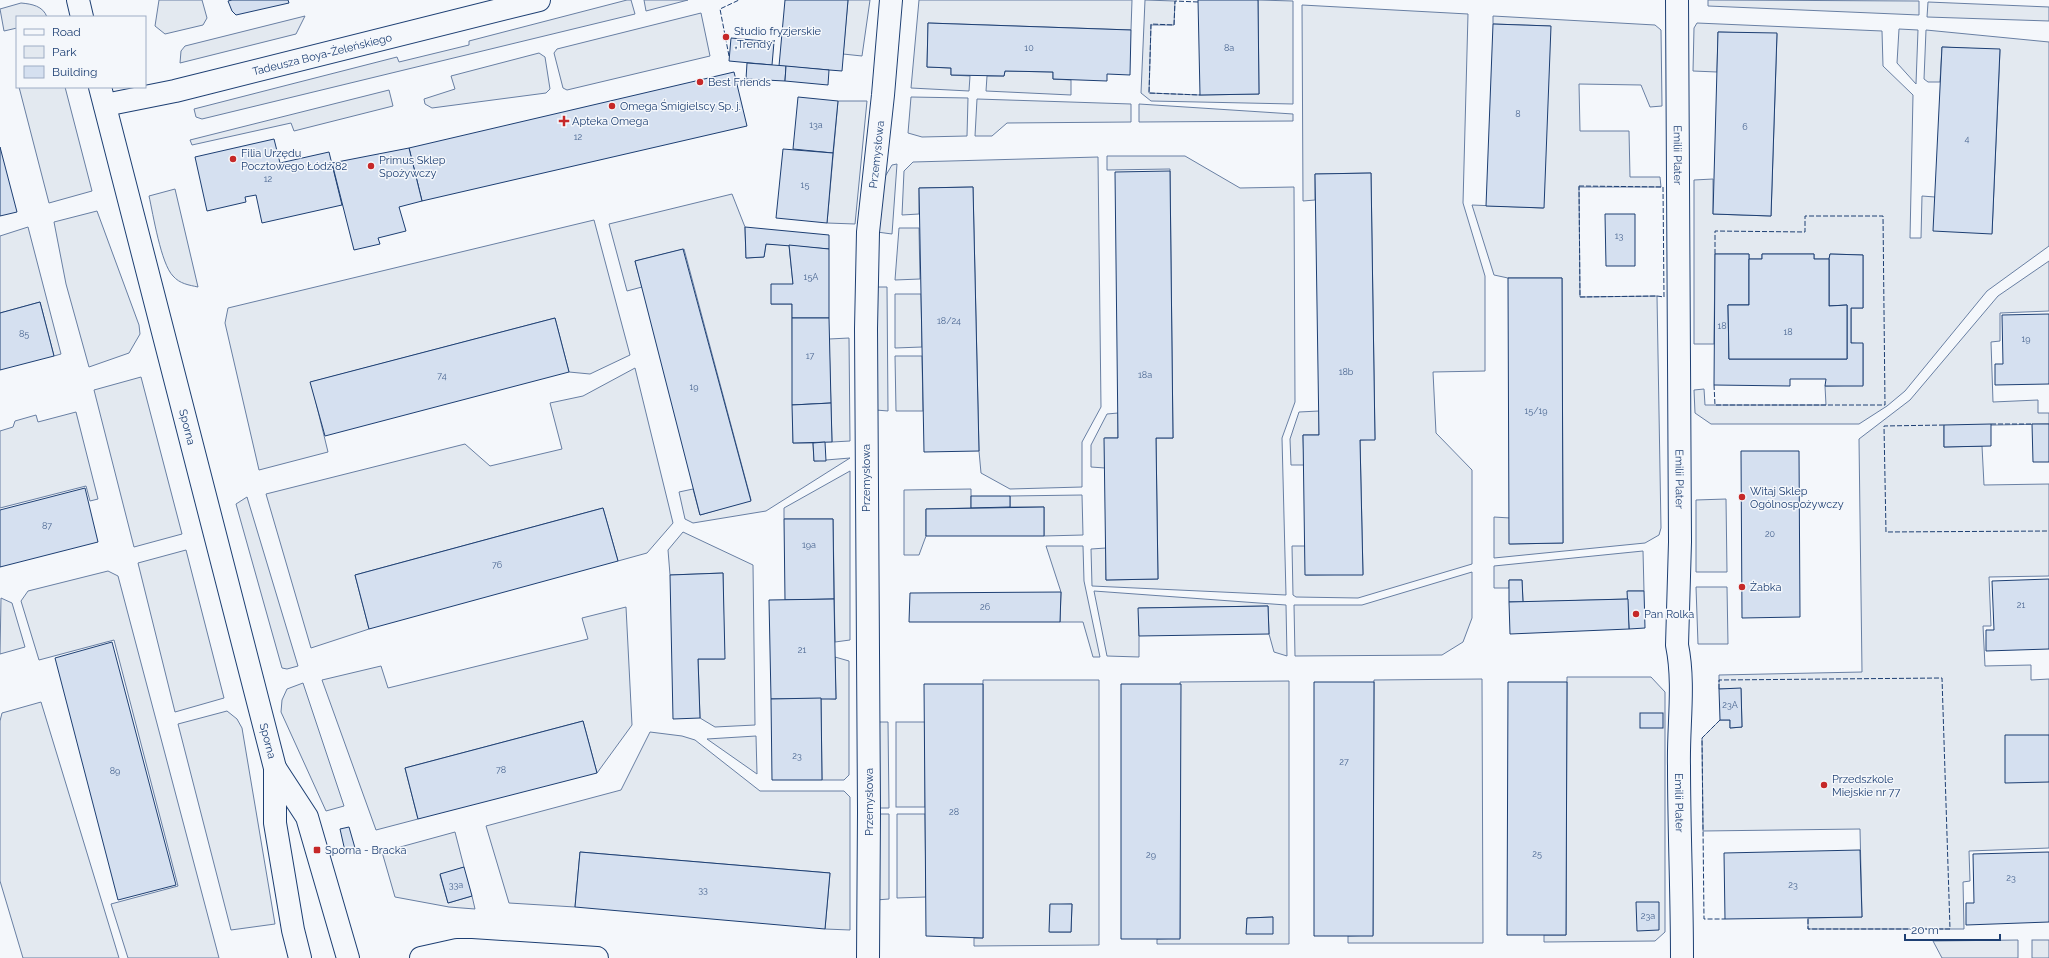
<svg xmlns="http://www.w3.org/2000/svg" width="2049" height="958" font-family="Raleway,sans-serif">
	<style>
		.green { fill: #e3e9f0; stroke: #687fa3; fill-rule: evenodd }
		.building { fill: #d5e0f0; stroke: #1d3f73 }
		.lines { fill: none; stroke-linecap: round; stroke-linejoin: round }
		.minor-casing { stroke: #1d3f73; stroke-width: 24 }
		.minor { stroke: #f4f7fb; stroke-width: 22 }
		.fence { stroke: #1d3f73; stroke-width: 1; stroke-dasharray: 5 2; stroke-linecap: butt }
		.poi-dot { fill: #c62828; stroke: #f4f7fb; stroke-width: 1.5 }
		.labels { text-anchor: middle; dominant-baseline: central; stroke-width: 3; stroke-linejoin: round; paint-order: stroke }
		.number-label { font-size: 9px; fill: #4b6792 }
		.poi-label { font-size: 11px; fill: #1d3f73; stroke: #f4f7fb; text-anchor: start }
		.street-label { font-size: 11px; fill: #1d3f73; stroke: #f4f7fb }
	</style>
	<rect width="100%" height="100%" fill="#f4f7fb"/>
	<!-- green -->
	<g class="green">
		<polygon points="159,0 202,0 207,18 203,25 165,34 155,26"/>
		<polygon points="627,0 631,0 635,14 202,119 196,117 194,109 397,57 399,62 469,45 469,41"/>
		<polygon points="644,0 688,0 646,11"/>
		<polygon points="848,0 870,0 862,56 843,54"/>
		<polygon points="919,0 1132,0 1131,30 928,23 927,67 951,68 951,75 970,76 969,91 911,88"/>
		<polygon points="1145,0 1175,1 1174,25 1151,25 1149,93 1200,95 1259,94 1258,0 1293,1 1293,104 1151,101 1141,93"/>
		<polygon points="1708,0 1919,1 1919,15 1708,6"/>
		<polygon points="1928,2 2049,7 2049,21 1927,17"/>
		<path d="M21 3C32 4 43 6 47 17H17V28L4 31 0 9Z"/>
		<polygon points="1302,5 1468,14 1463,203 1485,276 1485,371 1433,372 1436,433 1472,470 1472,564 1358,598 1296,597 1293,595 1292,546 1305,546 1306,575 1363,574 1360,440 1375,439 1371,173 1315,174 1315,200 1303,201"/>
		<polygon points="701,13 710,56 567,90 563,88 554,53 557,49"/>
		<polygon points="305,16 296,34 180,63 181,51 185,46"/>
		<polygon points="1493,16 1655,25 1661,30 1662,106 1650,107 1641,85 1579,84 1580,131 1629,131 1630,177 1660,177 1661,187 1579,187 1580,297 1657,296 1661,528 1659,535 1645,543 1494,558 1494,517 1510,518 1510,544 1563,543 1562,278 1508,278 1494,275 1472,205 1543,208 1550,26 1493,24"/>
		<polygon points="1697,23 1882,31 1883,66 1913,95 1910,238 1921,238 1922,196 1935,197 1992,233 2000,50 1942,47 1940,82 1928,82 1924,79 1926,30 2049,42 2049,246 1987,291 1905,391 1887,406 1859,424 1711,424 1695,413 1694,390 1704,389 1705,405 1826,405 1825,386 1863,385 1863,344 1851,343 1851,308 1863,308 1863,255 1830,254 1829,259 1814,259 1814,254 1762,254 1762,259 1749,259 1749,254 1715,254 1714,344 1694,344 1694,180 1713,179 1713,214 1771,216 1777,34 1718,32 1717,72 1693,71 1694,28"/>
		<polygon points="1899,29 1918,30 1916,84 1897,63"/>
		<polygon points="539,53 545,57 550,89 546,93 432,108 425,104 424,99 455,89 451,76"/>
		<polygon points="1005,71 1053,72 1053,79 1071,80 1071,95 986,91 987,76 1004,76"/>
		<polygon points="19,87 65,87 92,191 49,203"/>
		<polygon points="389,90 393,106 294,131 291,123 192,145 190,140"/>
		<polygon points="911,97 968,98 967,136 922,137 908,133"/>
		<polygon points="977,99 1131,104 1131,122 1007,123 992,136 975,136"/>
		<polygon points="838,101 867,101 855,224 827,223"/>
		<polygon points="1139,104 1293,114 1293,121 1139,122"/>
		<polygon points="1107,156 1185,156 1240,188 1294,187 1295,402 1282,438 1286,595 1092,586 1091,549 1106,548 1106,580 1158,579 1156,438 1173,438 1170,169 1107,170"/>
		<polygon points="1098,157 1101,407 1082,442 1082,487 1010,489 981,473 979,451 973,187 919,188 919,214 902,215 904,171 913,162"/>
		<polygon points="897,164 892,234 877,232 883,180 892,165"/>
		<path d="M175 189 198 287C189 285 180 284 173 276 161 264 153 214 149 196Z"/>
		<polygon points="732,194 745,227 746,258 764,257 766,244 789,245 793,284 771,304 792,304 793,443 813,443 814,461 850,458 766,511 693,523 685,519 679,492 693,489 700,515 751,500 684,249 635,261 642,287 627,291 609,224"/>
		<polygon points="97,211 139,325 140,334 129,353 89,367 66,284 54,222"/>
		<polygon points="594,220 630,355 590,374 569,372 555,318 311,382 328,452 259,470 225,323 228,308"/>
		<polygon points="28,227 61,354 54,356 40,302 0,313 0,236"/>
		<polygon points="899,228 919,228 920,279 895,280"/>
		<polygon points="2049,261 2049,311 2000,313 2000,341 1991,342 1993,402 2038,400 2038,413 2049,413 2049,424 1944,426 1944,447 1982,446 1984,485 2049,484 2049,576 1989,577 1991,626 1983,626 1985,666 2031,665 2031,680 2049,679 2049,848 1969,851 1970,881 1963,882 1964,929 1808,929 1808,918 1862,917 1860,829 1703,831 1702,738 1720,720 1730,720 1730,728 1742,727 1741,689 1719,689 1719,675 1862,672 1859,439 1910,400 1998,296"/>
		<polygon points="874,287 887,287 888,411 876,410"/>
		<polygon points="895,294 921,294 922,347 895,348"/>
		<polygon points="849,338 850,441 832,442 829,339"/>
		<polygon points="895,356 922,356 923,411 896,411"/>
		<polygon points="635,368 673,523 647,553 618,561 603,508 355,575 369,629 311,648 266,494 465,444 490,466 562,449 550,403 583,396"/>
		<polygon points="141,377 182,534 134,547 94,390"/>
		<polygon points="1319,411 1319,435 1303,435 1304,465 1291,465 1290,439 1299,412"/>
		<polygon points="76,412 98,499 90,501 86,486 0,508 0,431 13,427 15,421 36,415 38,422"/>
		<polygon points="1118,413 1118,438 1105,438 1105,468 1091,467 1091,445 1107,414"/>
		<polygon points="850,471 850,640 835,642 833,519 784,519 784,508"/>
		<polygon points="971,489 971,508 926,509 926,536 919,555 904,555 904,490"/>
		<polygon points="1082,495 1083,535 1044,536 1044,507 1010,507 1010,496"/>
		<polygon points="247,497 298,666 287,669 282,668 236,504"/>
		<polygon points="1726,499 1727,572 1696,572 1696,500"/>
		<polygon points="683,532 753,565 755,725 715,727 700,718 698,659 724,659 723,573 670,575 668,550"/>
		<polygon points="1046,546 1083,546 1084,581 1100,657 1093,657 1083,622 1060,622 1061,592"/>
		<polygon points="186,550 224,698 175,712 138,563"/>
		<polygon points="1643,551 1644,591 1628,591 1628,599 1523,602 1522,580 1509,580 1509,588 1494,588 1494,566"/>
		<polygon points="108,571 118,576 219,958 128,958 111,904 178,886 114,640 39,660 21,601 28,591"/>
		<polygon points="1472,572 1472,618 1463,642 1442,655 1295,656 1294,605 1362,605"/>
		<polygon points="1696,587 1727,587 1728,644 1698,644"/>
		<polygon points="1094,591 1286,605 1287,656 1274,652 1269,634 1268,606 1139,608 1139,657 1107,656"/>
		<polygon points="1,598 12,603 25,647 0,654"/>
		<polygon points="626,607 632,725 597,773 583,721 405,768 418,819 376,830 322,680 381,666 388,688 588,639 582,618"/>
		<polygon points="835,657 849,661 849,775 844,780 822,780 821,698 836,699"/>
		<polygon points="1567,677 1651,677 1665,692 1665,932 1655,941 1544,942 1544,935 1566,935"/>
		<polygon points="1482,679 1483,943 1348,943 1348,936 1373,935 1374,680"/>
		<path d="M983 680H1099V945L974 946V938H983ZM1072 904 1071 932H1050V905Z"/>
		<path d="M1289 681V944H1157V939L1180 938V682ZM1273 917 1247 934V918Z"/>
		<polygon points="303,683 344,806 326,811 281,712 282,700 287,689"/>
		<polygon points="41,702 119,958 23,958 0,881 0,721 2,713"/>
		<polygon points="227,711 237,719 242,728 275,924 231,930 178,724"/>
		<polygon points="876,722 888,722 889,808 876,808"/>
		<rect x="896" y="722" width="29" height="85"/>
		<polygon points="650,732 682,736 695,740 760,791 844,791 850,797 850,930 825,929 830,873 580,852 575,907 509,903 486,826 621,790"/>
		<polygon points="756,736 757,774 707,739"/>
		<polygon points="877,814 889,814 889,899 876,900"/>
		<polygon points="897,814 925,814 926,897 897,898"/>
		<polygon points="455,832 464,867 440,875 448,903 472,896 475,909 449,907 395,897 382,852"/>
		<polygon points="2018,940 2018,958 1942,958 1933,941"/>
		<rect x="2032" y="940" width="17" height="18"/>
	</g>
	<!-- building -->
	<g class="building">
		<polygon points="232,0 288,0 289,3 236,15 232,11 228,1"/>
		<polygon points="785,0 848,0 842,71 779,66"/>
		<polygon points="1198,0 1258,0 1259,94 1200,95"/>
		<polygon points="928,23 1131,30 1130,75 1107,74 1107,81 1053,79 1053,72 1005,71 1004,76 951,75 951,68 927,67"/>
		<polygon points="1493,24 1551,26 1544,208 1486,206"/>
		<polygon points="1718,32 1777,33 1771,216 1713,214"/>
		<polygon points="731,38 774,42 772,65 729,61"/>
		<polygon points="1942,47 2000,49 1992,234 1933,231"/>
		<polygon points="747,63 786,66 785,81 746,79"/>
		<polygon points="786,66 829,70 828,85 785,81"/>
		<polygon points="734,72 747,126 422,201 409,148"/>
		<polygon points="798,97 838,101 833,153 793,149"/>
		<polygon points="274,139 280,163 329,152 342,205 262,223 256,195 245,197 246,202 207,211 195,157"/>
		<polygon points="0,147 17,212 0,216"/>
		<polygon points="409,148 422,201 399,207 406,231 378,238 380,244 354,250 332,163"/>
		<polygon points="783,149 833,153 827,223 776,218"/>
		<polygon points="1170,171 1173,438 1156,438 1158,579 1106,580 1104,438 1118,438 1115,172"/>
		<polygon points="1371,173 1375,440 1360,440 1363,575 1305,575 1303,435 1319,435 1315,174"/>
		<polygon points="973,187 979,451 924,452 919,188"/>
		<polygon points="1605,214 1635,214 1635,266 1606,266"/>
		<polygon points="745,227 829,235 829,249 766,244 764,257 746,258"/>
		<polygon points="789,245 829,249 829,318 792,318 792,304 771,304 771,284 793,284"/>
		<polygon points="683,249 751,501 700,515 635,261"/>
		<polygon points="1715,254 1749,254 1749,305 1728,305 1729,359 1847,359 1847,305 1829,306 1829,259 1830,254 1863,255 1863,308 1851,308 1851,343 1863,343 1863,386 1825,386 1826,379 1790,379 1790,386 1714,385"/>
		<polygon points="1762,254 1814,254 1814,259 1829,259 1829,306 1847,305 1847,359 1729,359 1728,305 1749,305 1749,259 1762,259"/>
		<polygon points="1508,278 1562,278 1563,543 1509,544"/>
		<polygon points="40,302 54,356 0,370 0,313"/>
		<polygon points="2049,314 2049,384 1995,385 1995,364 2003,364 2002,315"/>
		<polygon points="555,318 569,372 325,436 310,382"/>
		<polygon points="792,318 829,318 831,403 792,405"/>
		<polygon points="831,403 832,442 793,443 792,405"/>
		<polygon points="1991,424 1991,446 1944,447 1944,425"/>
		<polygon points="2032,424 2049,424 2049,462 2033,462"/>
		<polygon points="825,442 826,461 814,461 813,443"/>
		<polygon points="1741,451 1799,451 1800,617 1742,618"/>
		<polygon points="85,488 98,542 0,567 0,510"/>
		<polygon points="971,496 1010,496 1010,507 971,508"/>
		<polygon points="1044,507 1044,536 926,536 926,509"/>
		<polygon points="603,508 618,561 369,629 355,575"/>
		<polygon points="784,519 833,519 834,599 785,600"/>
		<polygon points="723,573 725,659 698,659 700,718 673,719 670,575"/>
		<polygon points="2049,579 2049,649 1986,651 1986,630 1994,630 1992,581"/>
		<polygon points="1509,580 1522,580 1523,602 1509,602"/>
		<polygon points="1627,591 1644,591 1645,628 1629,629"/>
		<polygon points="1061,592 1060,622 909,622 910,593"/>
		<polygon points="834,599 836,699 771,699 769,600"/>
		<polygon points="1628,599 1629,629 1510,634 1509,602"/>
		<polygon points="1268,606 1269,634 1139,636 1138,608"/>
		<polygon points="112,642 176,885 118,900 55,658"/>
		<polygon points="1314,682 1374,682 1373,936 1314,936"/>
		<polygon points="1508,682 1567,682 1566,935 1507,935"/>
		<polygon points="924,684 983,684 983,938 926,936"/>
		<polygon points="1121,684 1181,684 1180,939 1121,939"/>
		<polygon points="1741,688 1742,727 1730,728 1730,720 1720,720 1719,689"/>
		<polygon points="821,698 822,780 772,780 771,699"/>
		<rect x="1640" y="713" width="23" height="15"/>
		<polygon points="583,721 597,773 418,819 405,768"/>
		<polygon points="2005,735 2049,735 2049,782 2005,783"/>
		<polygon points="349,827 355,848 345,851 340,829"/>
		<polygon points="1860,850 1862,917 1725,919 1724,853"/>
		<polygon points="580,852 830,873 825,929 575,907"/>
		<polygon points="2049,852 2049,922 1966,925 1966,903 1974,903 1973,854"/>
		<polygon points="464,867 472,896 448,903 440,874"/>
		<polygon points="1636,902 1659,902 1659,930 1637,931"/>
		<polygon points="1050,904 1072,904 1071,932 1049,932"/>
		<polygon points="1273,917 1273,934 1246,934 1247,918"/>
	</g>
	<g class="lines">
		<defs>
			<g id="minor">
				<polyline points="78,0 82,17"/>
				<path id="s1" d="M1677 0 1680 542 1677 645C1685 684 1678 726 1679 766 1679 830 1682 894 1682 958"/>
				<path id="s2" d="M100 87 275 768V823L293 930 300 958"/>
				<path id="s3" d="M105 105 175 91 539 0"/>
				<polyline points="275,768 307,817 348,958"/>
				<polyline points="421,958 457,950 471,950 597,958"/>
				<path id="s4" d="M868 958 869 812 866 329 868 232 883 95 891 0"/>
			</g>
		</defs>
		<!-- minor casing -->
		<use href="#minor" class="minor-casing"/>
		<!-- minor -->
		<use href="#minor" class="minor"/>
		<!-- fence -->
		<g class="fence">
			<polyline points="1198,2 1175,1 1174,25 1151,24 1149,93 1200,95"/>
			<polyline points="729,56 720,9 739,0"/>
			<polygon points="1579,186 1663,187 1664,297 1657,296 1580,297"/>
			<polyline points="1714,385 1715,405 1885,405 1883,216 1805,216 1805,232 1715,231 1715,254"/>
			<polyline points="1991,424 2032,424"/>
			<polyline points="1944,425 1884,426 1886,532 2049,531"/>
			<polyline points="1719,689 1719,680 1942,678 1950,929 1808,929 1808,918"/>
			<polyline points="1720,720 1702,738 1704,919 1725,919"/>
		</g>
	</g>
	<!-- markers -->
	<g class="poi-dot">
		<circle cx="726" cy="37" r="4"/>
		<circle cx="700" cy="82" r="4"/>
		<circle cx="612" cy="106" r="4"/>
		<path d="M562 115h4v4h4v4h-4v4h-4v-4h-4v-4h4z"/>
		<circle cx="233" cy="159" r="4"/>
		<circle cx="371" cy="166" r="4"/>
		<circle cx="1742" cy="497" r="4"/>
		<circle cx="1742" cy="587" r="4"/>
		<circle cx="1636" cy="614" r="4"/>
		<circle cx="1824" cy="785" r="4"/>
		<rect x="313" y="846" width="8" height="8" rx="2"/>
	</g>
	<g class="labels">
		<!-- number labels -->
		<g class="number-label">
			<text x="1029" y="48">10</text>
			<text x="1229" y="48">8a</text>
			<text x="1518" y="114">8</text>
			<text x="816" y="125">13a</text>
			<text x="1745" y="127">6</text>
			<text x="578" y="137">12</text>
			<text x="1967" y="139">4</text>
			<text x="268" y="179">12</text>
			<text x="805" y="185">15</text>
			<text x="1619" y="236">13</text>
			<text x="811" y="277">15A</text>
			<text x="949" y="321">18/24</text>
			<text x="1722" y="326">18</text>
			<text x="1788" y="332">18</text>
			<text x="24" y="334">85</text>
			<text x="2026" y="339">19</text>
			<text x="810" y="356">17</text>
			<text x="1346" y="372">18b</text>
			<text x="1145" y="375">18a</text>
			<text x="442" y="376">74</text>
			<text x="694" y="387">19</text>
			<text x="1536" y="411">15/19</text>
			<text x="47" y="526">87</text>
			<text x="1770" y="534">20</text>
			<text x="809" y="545">19a</text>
			<text x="497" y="565">76</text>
			<text x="2021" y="605">21</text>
			<text x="985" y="607">26</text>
			<text x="802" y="650">21</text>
			<text x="1730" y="705">23A</text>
			<text x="797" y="756">23</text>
			<text x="1344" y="762">27</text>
			<text x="501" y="770">78</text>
			<text x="115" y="771">89</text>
			<text x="954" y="812">28</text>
			<text x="1537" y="854">25</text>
			<text x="1151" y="855">29</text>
			<text x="2011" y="878">23</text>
			<text x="456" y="885">33a</text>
			<text x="1793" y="885">23</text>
			<text x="703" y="890">33</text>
			<text x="1648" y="916">23a</text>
		</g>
		<!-- poi labels -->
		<g class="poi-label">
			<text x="734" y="31">Studio fryzjerskie<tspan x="734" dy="13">„Trendy”</tspan></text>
			<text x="708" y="82">Best Friends</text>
			<text x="620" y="106">Omega Śmigielscy Sp. j.</text>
			<text x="572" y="121">Apteka Omega</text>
			<text x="241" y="153">Filia Urzędu<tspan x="241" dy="13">Pocztowego Łódź 82</tspan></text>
			<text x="379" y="160">Primus Sklep<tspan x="379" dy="13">Spożywczy</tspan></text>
			<text x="1750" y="491">Witaj Sklep<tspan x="1750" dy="13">Ogólnospożywczy</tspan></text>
			<text x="1750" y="587">Żabka</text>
			<text x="1644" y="614">Pan Rolka</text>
			<text x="1832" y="779">Przedszkole<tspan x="1832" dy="13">Miejskie nr 77</tspan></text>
			<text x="325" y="850">Sporna - Bracka</text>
		</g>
		<!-- street labels -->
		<g class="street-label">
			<text stroke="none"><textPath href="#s3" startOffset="223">Tadeusza Boya-Żeleńskiego</textPath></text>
			<text stroke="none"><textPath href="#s4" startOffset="804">Przemysłowa</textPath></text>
			<text stroke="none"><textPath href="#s1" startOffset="155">Emilii Plater</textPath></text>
			<text stroke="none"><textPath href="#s2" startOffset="351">Sporna</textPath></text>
			<text transform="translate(866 478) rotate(-90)">Przemysłowa</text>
			<text stroke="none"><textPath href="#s1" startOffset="479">Emilii Plater</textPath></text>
			<text stroke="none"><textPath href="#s2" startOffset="675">Sporna</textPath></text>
			<text transform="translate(869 802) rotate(-90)">Przemysłowa</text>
			<text stroke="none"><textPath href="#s1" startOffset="803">Emilii Plater</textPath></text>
		</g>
	</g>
	<!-- legend -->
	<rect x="16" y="16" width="130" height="72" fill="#f4f7fb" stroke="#9eadc5"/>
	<rect x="24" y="29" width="20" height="6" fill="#f4f7fb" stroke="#9eadc5"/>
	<text x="52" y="36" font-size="12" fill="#1d3f73">Road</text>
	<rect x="24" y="46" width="20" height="12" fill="#e3e9f0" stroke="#9eadc5"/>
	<text x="52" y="56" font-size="12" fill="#1d3f73">Park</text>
	<rect x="24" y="66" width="20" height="12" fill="#d5e0f0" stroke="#9eadc5"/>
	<text x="52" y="76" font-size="12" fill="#1d3f73">Building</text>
	<!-- scale -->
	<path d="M1905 934v6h95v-6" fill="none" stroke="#1d3f73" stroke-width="2"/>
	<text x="1911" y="934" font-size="12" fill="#1d3f73" stroke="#f4f7fb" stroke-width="3" paint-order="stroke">20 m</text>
</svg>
